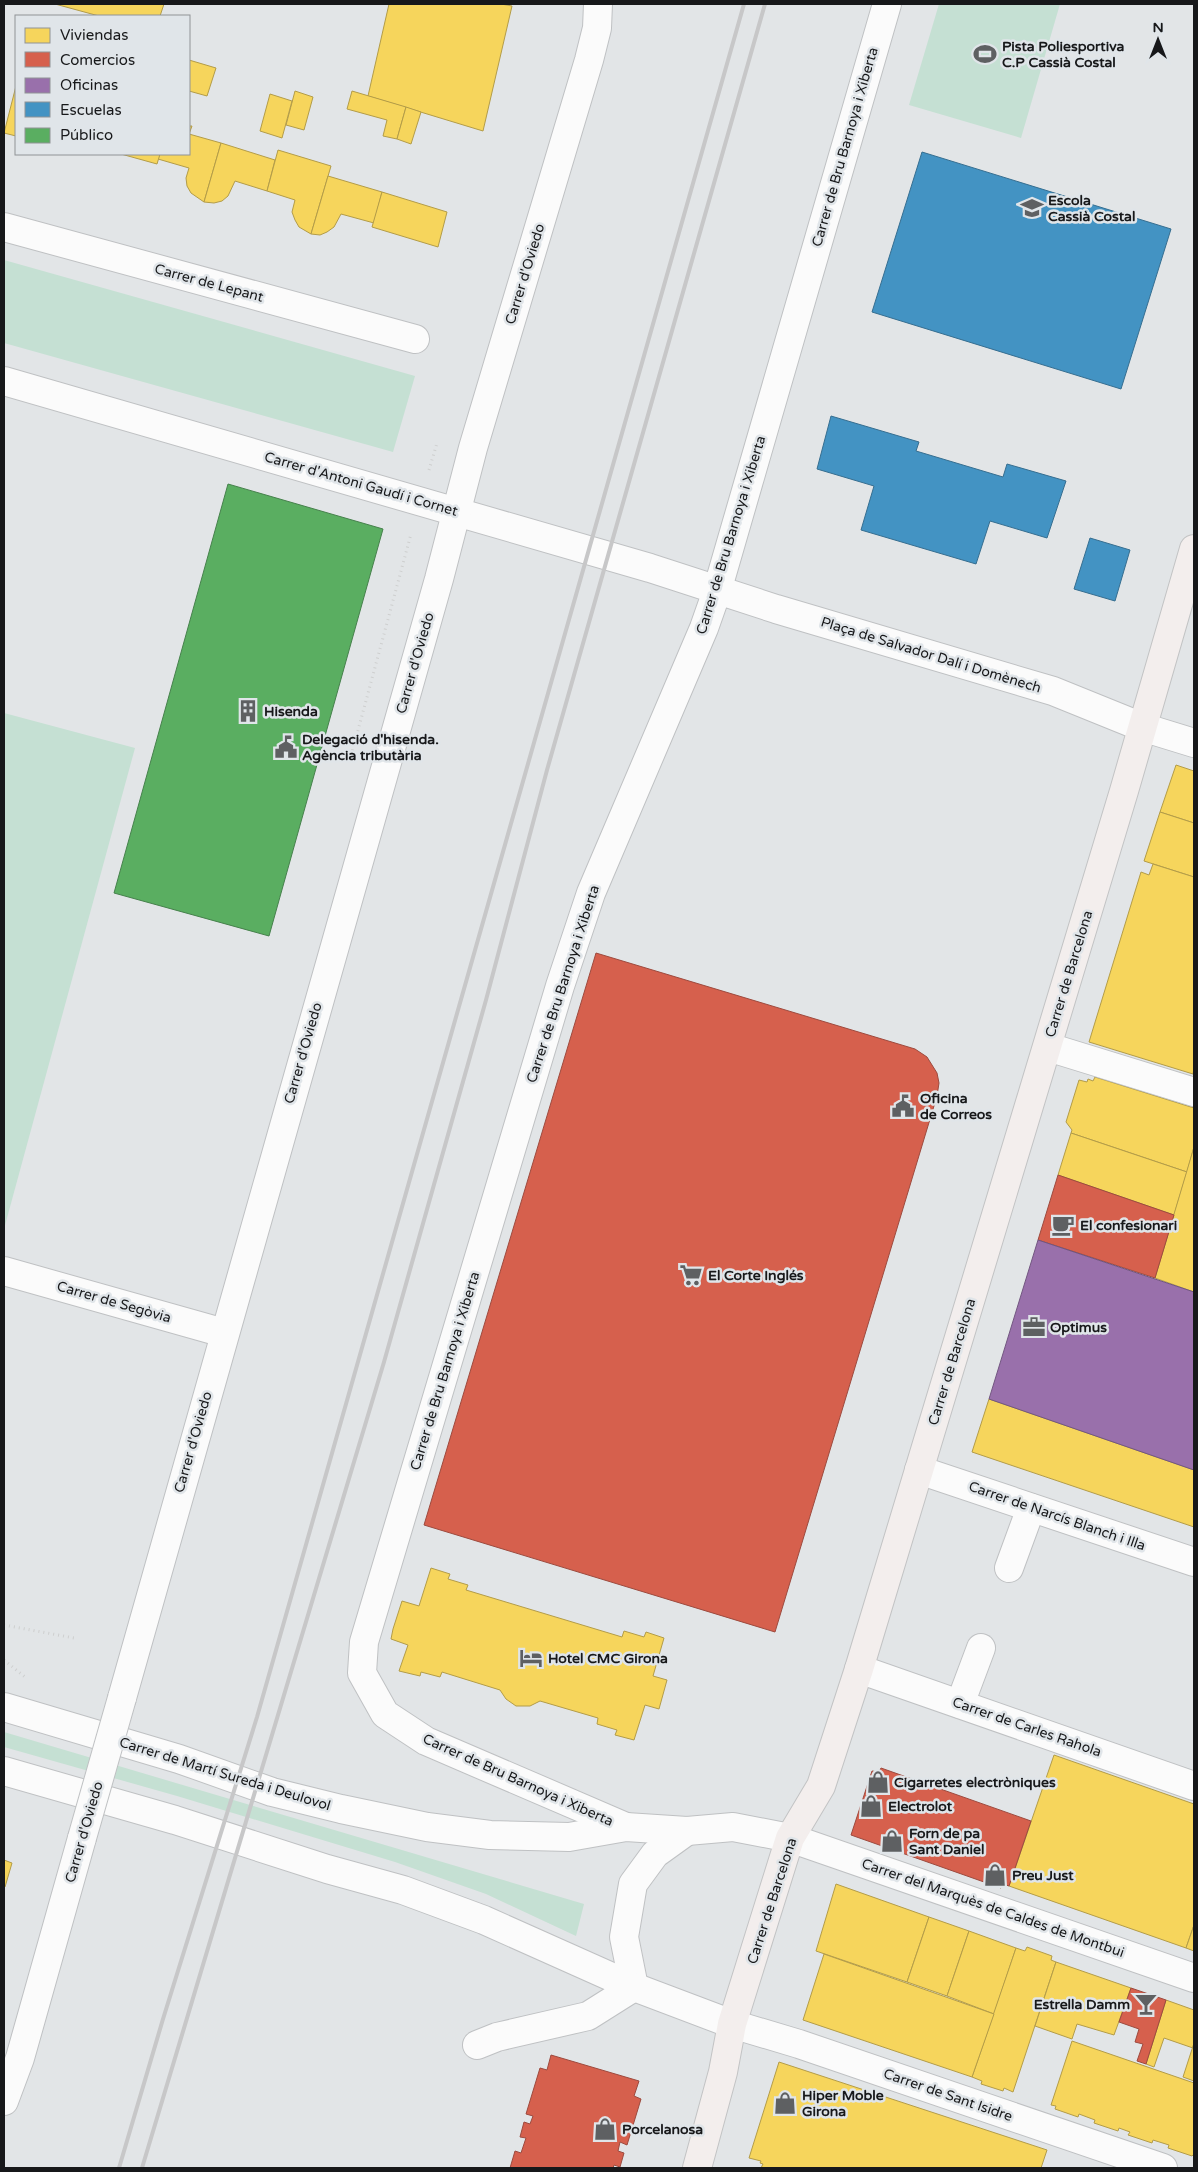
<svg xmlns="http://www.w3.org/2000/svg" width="1198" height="2172" font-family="'Varela Round',sans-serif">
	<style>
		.green { fill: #c5e0d3 }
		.homes { fill: #f6d55c; stroke: #b39c48 }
		.shops { fill: #d6604d; stroke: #9d4a3e }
		.offices { fill: #9970ab; stroke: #725680 }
		.schools { fill: #4393c3; stroke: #366e90 }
		.public { fill: #5aae61; stroke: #46814c }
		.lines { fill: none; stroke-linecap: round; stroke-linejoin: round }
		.minor-casing { stroke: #bfc1c3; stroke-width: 30 }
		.major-casing { stroke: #c2c3c4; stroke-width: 30 }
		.path { stroke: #cecfcf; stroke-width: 3; stroke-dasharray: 1 4; stroke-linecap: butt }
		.minor { stroke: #fbfbfb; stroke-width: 28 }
		.major { stroke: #f3eeed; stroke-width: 28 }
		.rail { stroke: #c7c7c8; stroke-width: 4 }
		.minor-bridge-casing { stroke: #bfc1c3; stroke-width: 30; stroke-linecap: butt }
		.minor-bridge { stroke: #fbfbfb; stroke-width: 28 }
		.labels { text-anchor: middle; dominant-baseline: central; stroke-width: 5; stroke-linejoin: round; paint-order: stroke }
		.poi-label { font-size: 14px; font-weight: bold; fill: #17181a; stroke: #e0e5e9; text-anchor: start }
		.street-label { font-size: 14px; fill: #17181a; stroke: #e0e5e9 }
	</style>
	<rect width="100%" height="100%" fill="#e2e5e7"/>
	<!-- green -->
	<g class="green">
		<polygon points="939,4 1060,4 1021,138 909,105"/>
		<polygon points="4,260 415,376 393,452 4,343"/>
		<polygon points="4,713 135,748 4,1229"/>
		<polygon points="4,1732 584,1904 576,1936 486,1894 395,1862 177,1796 4,1747"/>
	</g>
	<!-- homes -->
	<g class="homes">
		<polygon points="55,4 164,4 160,16 99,16"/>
		<polygon points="389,4 501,4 512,6 483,131 368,96"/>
		<polygon points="189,60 216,68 207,96 189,91"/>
		<polygon points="16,86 16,136 4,133"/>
		<polygon points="295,91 313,97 304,130 286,125"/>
		<polygon points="352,91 406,107 397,139 383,136 387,120 347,109"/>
		<polygon points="270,94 292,101 282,138 260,131"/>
		<polygon points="406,107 421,112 411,144 397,139"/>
		<polygon points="189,126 192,126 189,134 221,143 204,202 191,193 187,186 186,178 189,168 158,159 160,154 189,154"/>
		<polygon points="221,143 275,160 267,191 235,181 228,196 222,201 214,203 204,202"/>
		<polygon points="278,150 331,166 311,234 299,227 295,220 292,212 295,200 267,191"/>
		<polygon points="121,154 160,154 157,164"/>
		<polygon points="328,176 382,192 374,223 341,214 334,227 327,232 320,235 311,234"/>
		<polygon points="382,192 447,212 438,247 372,227"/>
		<polygon points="1176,765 1194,771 1194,823 1160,812"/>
		<polygon points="1160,812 1194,823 1194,877 1144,861"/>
		<polygon points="1153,864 1194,877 1194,1068 1193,1074 1089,1042 1141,872 1149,875"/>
		<polygon points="1095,1077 1194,1108 1194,1147 1187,1172 1071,1133 1072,1130 1066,1122 1079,1080 1087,1082 1088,1079 1093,1081"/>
		<polygon points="1071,1133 1187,1172 1174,1215 1058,1175"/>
		<polygon points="1194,1147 1194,1292 1155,1278"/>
		<polygon points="989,1399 1194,1470 1194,1527 972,1452"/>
		<polygon points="431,1568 450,1574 448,1579 468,1585 466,1590 622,1637 624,1631 644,1637 646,1632 664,1638 653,1676 667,1680 659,1709 645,1705 634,1740 615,1735 617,1730 597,1724 598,1718 540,1701 530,1706 516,1706 506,1699 500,1690 442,1672 440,1677 421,1672 420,1676 399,1671 408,1645 391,1639 393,1629 402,1601 419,1606"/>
		<polygon points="1054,1755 1194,1804 1194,1925 1186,1948 1009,1886"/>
		<polygon points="4,1860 12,1863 5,1887 4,1886"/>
		<polygon points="836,1884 929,1917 907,1982 816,1951"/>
		<polygon points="929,1917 969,1931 947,1996 907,1982"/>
		<polygon points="1194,1925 1194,1951 1186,1948"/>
		<polygon points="969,1931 1016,1948 994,2014 947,1996"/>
		<polygon points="1027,1947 1052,1956 1051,1960 1056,1962 1013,2092 1004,2088 1003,2091 981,2084 982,2081 972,2077 1016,1948 1025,1951"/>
		<polygon points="824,1954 994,2014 972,2077 803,2020"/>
		<polygon points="1056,1962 1131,1988 1114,2035 1077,2024 1072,2039 1035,2026"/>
		<polygon points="1166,2000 1194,2010 1194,2043 1193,2048 1164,2038 1154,2067 1146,2064"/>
		<polygon points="1072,2041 1194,2083 1194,2154 1192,2156 1168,2148 1169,2145 1153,2140 1152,2143 1128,2135 1130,2132 1119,2128 1118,2131 1094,2123 1095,2120 1079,2114 1078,2117 1055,2109 1056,2106 1051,2105"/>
		<polygon points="1194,2043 1194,2081 1183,2077"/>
		<polygon points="779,2062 1047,2150 1041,2168 761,2168 763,2164 760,2163 761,2161 749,2158"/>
	</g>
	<!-- shops -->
	<g class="shops">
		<polygon points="596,953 915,1049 927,1057 937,1073 939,1083 937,1096 775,1632 424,1525"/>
		<polygon points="1058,1175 1174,1215 1155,1278 1038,1240"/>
		<polygon points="881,1768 1031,1821 1009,1886 1003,1884 1001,1888 851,1835 872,1771 879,1772"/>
		<polygon points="1131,1988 1166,2000 1146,2064 1137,2061 1143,2044 1135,2042 1139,2029 1119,2022"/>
		<polygon points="551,2055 639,2081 634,2096 641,2099 627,2145 620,2142 618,2151 624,2153 620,2167 614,2165 613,2168 510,2168 515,2151 521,2153 526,2138 520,2137 524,2122 530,2124 533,2116 526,2114 540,2068 547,2070"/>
	</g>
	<!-- offices -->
	<polygon class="offices" points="1038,1240 1194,1292 1194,1470 989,1399"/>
	<!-- schools -->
	<g class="schools">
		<polygon points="922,152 1171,229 1121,389 872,312"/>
		<polygon points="831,416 919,442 916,451 1003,477 1007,464 1066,481 1047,538 990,521 976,564 861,530 874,486 817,469"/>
		<polygon points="1090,538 1130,550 1115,601 1074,589"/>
	</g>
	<!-- public -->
	<polygon class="public" points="228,484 383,529 269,936 114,893"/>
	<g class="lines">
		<defs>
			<g id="minor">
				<polyline points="4,227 415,339"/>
				<polyline points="4,381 650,568 776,609 1053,691 1142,727 1194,743"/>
				<polyline points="1048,1047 1194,1092"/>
				<polyline points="4,1271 224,1333"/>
				<polyline points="919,1470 1194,1562"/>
				<polyline points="1009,1568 1031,1508"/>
				<polyline points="859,1669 1194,1786"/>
				<polyline points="122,1698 439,579 473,448 589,60 597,28 598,4"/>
				<polyline points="960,1704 981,1648"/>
				<polyline points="4,1707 179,1759 272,1792 341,1809 427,1827 490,1835 569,1837 626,1827 687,1831 733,1827 790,1838 1194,1978"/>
				<polyline points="4,1771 175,1820 327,1869 403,1890 484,1920 634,1987 732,2024 799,2044 1163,2168"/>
				<polyline points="626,1827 426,1741 385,1714 362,1673 364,1642 560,986 591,893 704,628 717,591 887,4"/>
				<polyline points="634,1987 624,1937 633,1884 655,1854 687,1831"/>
				<polyline points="477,2045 497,2037 588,2016 634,1987"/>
				<polyline points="4,2101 20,2058 82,1838"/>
			</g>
			<polyline id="major" points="697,2168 723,2072 732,2024 790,1838 821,1786 859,1669 1124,791 1194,549"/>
		</defs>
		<!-- minor casing -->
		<use href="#minor" class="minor-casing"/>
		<!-- major casing -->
		<use href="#major" class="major-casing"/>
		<!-- path -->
		<g class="path">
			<polyline points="429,470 437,443"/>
			<polyline points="350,760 411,534"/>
			<polyline points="4,1625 74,1638"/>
			<polyline points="4,1660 25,1677"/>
		</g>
		<!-- minor -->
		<use href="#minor" class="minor"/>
		<!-- major -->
		<use href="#major" class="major"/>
		<!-- rail -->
		<g class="rail">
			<polyline points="119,2168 163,2019 257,1717 744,4"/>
			<polyline points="142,2168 384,1362 486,1000 547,770 765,4"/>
		</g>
		<defs>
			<polyline id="minor-bridge" points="82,1838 122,1698"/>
		</defs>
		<!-- minor-bridge casing -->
		<use href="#minor-bridge" class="minor-bridge-casing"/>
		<!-- minor-bridge -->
		<use href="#minor-bridge" class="minor-bridge"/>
	</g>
	<!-- icons -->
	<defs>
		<symbol id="stadium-bare" viewBox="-9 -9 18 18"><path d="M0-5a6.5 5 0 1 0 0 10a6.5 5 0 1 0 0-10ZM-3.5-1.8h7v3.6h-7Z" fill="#5e6062" stroke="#e0e5e9" stroke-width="2.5" paint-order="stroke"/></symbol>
		<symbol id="school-bare" viewBox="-9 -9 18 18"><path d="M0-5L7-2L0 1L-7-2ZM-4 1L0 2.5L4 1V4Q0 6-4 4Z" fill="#5e6062" stroke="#e0e5e9" stroke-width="2.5" paint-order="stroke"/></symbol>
		<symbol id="building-bare" viewBox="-9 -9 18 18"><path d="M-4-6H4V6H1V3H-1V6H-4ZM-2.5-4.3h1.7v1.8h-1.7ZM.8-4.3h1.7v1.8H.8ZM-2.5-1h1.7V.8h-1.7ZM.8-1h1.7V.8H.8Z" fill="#5e6062" stroke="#e0e5e9" stroke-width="2.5" paint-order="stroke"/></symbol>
		<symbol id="civic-bare" viewBox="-9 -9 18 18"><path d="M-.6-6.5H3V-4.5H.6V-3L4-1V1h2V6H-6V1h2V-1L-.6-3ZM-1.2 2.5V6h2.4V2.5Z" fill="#5e6062" stroke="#e0e5e9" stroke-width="2.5" paint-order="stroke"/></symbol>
		<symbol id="cafe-bare" viewBox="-9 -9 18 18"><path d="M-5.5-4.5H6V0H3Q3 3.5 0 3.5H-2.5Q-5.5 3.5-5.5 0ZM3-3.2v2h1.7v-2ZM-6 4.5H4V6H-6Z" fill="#5e6062" stroke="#e0e5e9" stroke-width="2.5" paint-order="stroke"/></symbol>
		<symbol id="supermarket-bare" viewBox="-9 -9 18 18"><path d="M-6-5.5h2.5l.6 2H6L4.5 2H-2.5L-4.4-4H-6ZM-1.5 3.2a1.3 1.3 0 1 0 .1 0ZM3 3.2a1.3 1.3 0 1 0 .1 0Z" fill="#5e6062" stroke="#e0e5e9" stroke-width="2.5" paint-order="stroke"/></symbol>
		<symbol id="office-bare" viewBox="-9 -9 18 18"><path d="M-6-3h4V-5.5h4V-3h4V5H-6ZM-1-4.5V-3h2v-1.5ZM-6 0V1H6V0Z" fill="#5e6062" stroke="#e0e5e9" stroke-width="2.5" paint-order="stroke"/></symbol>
		<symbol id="hotel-bare" viewBox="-9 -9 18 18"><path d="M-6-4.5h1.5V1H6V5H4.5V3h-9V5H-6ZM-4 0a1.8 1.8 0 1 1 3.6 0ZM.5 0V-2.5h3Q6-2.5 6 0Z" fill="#5e6062" stroke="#e0e5e9" stroke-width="2.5" paint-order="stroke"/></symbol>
		<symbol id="shop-bare" viewBox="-9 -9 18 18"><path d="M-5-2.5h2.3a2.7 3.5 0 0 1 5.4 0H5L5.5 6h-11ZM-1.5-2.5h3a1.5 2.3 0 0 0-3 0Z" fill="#5e6062" stroke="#e0e5e9" stroke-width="2.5" paint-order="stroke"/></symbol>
		<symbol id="bar-bare" viewBox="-9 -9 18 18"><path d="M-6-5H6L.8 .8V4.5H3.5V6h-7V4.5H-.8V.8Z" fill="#5e6062" stroke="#e0e5e9" stroke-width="2.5" paint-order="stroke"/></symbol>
	</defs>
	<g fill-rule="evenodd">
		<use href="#stadium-bare" x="969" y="38" width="32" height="32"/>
		<use href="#school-bare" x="1016" y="192" width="32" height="32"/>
		<use href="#building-bare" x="232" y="695" width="32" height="32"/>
		<use href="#civic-bare" x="270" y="731" width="32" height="32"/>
		<use href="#civic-bare" x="887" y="1090" width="32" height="32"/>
		<use href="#cafe-bare" x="1047" y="1209" width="32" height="32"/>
		<use href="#supermarket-bare" x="675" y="1259" width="32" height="32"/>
		<use href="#office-bare" x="1018" y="1311" width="32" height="32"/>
		<use href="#hotel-bare" x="515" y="1642" width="32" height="32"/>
		<use href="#shop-bare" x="862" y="1766" width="32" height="32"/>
		<use href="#shop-bare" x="855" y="1790" width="32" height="32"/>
		<use href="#shop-bare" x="876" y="1825" width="32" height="32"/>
		<use href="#shop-bare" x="979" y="1859" width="32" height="32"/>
		<use href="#bar-bare" x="1130" y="1988" width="32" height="32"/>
		<use href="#shop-bare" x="769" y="2087" width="32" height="32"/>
		<use href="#shop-bare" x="589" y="2113" width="32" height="32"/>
	</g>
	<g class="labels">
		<!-- poi labels -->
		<g class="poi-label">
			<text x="1002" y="46">Pista Poliesportiva<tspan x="1002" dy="16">C.P Cassià Costal</tspan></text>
			<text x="1048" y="200">Escola<tspan x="1048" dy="16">Cassià Costal</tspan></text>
			<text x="264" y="711">Hisenda</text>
			<text x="302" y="739">Delegació d'hisenda.<tspan x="302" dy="16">Agència tributària</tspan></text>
			<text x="920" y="1098">Oficina<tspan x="920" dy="16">de Correos</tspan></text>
			<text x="1080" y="1225">El confesionari</text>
			<text x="708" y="1275">El Corte Inglés</text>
			<text x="1050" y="1327">Optimus</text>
			<text x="548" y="1658">Hotel CMC Girona</text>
			<text x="894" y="1782">Cigarretes electròniques</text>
			<text x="888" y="1806">Electrolot</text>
			<text x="909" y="1833">Forn de pa<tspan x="909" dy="16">Sant Daniel</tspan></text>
			<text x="1012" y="1875">Preu Just</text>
			<text x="1130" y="2004" text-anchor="end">Estrella Damm</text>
			<text x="802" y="2095">Hiper Moble<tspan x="802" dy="16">Girona</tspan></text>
			<text x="622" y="2129">Porcelanosa</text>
		</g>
		<!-- street labels -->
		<g class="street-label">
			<text transform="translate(845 147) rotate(-74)">Carrer de Bru Barnoya i Xiberta</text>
			<text transform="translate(525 274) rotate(-73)">Carrer d'Oviedo</text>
			<text transform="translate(209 283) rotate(15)">Carrer de Lepant</text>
			<text transform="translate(361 484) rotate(16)">Carrer d'Antoni Gaudí i Cornet</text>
			<text transform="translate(731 535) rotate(-73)">Carrer de Bru Barnoya i Xiberta</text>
			<text transform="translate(931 655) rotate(17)">Plaça de Salvador Dalí i Domènech</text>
			<text transform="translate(415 663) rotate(-74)">Carrer d'Oviedo</text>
			<text transform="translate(1069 974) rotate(-73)">Carrer de Barcelona</text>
			<text transform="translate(563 984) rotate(-72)">Carrer de Bru Barnoya i Xiberta</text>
			<text transform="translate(303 1053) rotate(-74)">Carrer d'Oviedo</text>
			<text transform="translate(114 1302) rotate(16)">Carrer de Segòvia</text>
			<text transform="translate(952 1362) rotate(-73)">Carrer de Barcelona</text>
			<text transform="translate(445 1371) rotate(-73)">Carrer de Bru Barnoya i Xiberta</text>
			<text transform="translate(193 1442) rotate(-74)">Carrer d'Oviedo</text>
			<text transform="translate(1057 1516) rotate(19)">Carrer de Narcís Blanch i Illa</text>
			<text transform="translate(1027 1727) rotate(19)">Carrer de Carles Rahola</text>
			<text transform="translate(225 1774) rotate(17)">Carrer de Martí Sureda i Deulovol</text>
			<text transform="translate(518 1780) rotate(24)">Carrer de Bru Barnoya i Xiberta</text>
			<text transform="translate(84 1832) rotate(-74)">Carrer d'Oviedo</text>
			<text transform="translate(772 1901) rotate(-72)">Carrer de Barcelona</text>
			<text transform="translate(993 1908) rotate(19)">Carrer del Marquès de Caldes de Montbui</text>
			<text transform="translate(948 2095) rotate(19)">Carrer de Sant Isidre</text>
		</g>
	</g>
	<!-- border -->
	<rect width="1198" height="2172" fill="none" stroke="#17181a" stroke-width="10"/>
	<!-- legend -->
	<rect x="15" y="15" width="175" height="140" fill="#e0e5e9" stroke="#909396"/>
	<rect x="25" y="28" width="25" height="15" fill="#f6d55c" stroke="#909396"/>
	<text x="60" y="40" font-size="15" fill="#17181a">Viviendas</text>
	<rect x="25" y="52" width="25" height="15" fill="#d6604d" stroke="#909396"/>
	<text x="60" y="65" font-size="15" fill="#17181a">Comercios</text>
	<rect x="25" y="78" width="25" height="15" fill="#9970ab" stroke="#909396"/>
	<text x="60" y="90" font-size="15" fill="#17181a">Oficinas</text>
	<rect x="25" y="102" width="25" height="15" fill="#4393c3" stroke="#909396"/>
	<text x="60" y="115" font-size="15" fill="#17181a">Escuelas</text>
	<rect x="25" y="128" width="25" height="15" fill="#5aae61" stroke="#909396"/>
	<text x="60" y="140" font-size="15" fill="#17181a">Público</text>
	<!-- north arrow -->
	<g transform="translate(1158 40)" stroke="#e0e5e9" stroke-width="4" paint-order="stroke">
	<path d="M0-4L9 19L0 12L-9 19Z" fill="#17181a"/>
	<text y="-8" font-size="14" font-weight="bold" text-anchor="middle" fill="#17181a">N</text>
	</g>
</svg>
